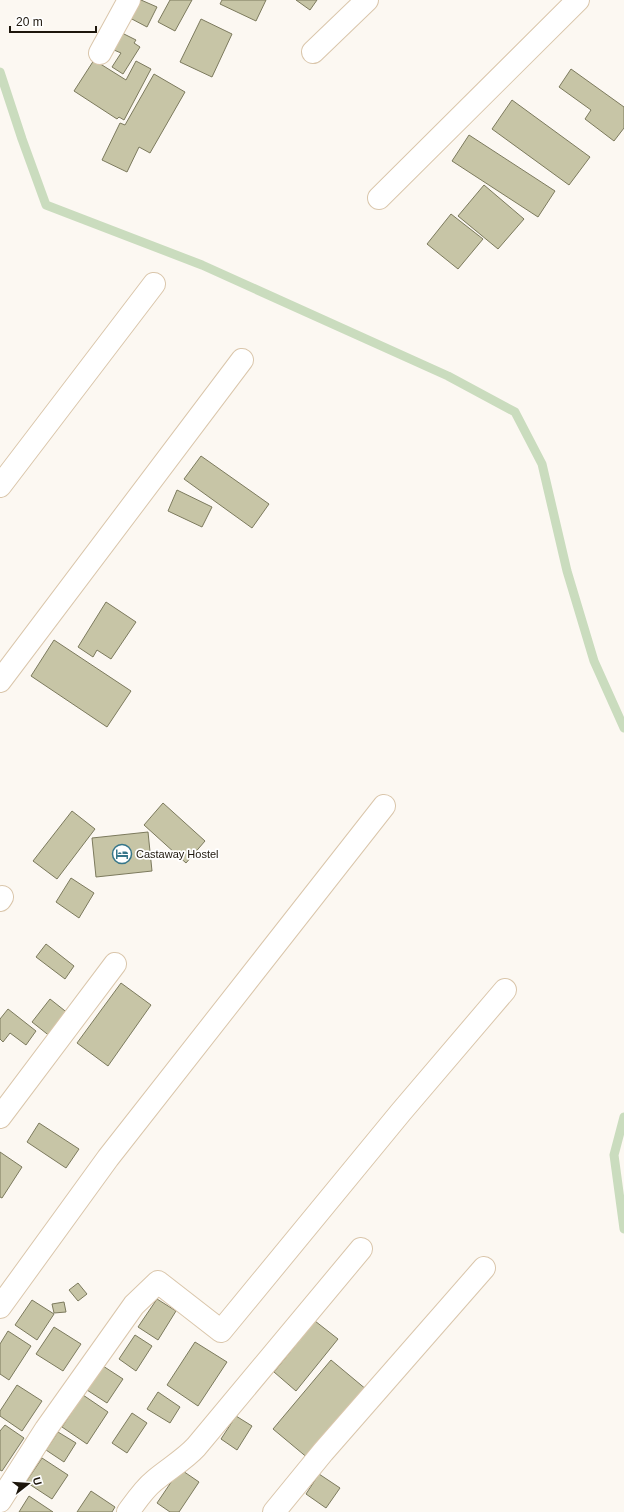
<svg xmlns="http://www.w3.org/2000/svg" width="624" height="1512" font-family="Helvetica,sans-serif">
	<style>
		.lines { fill: none; stroke-linecap: round; stroke-linejoin: round }
		.stream { stroke: #cadcbe; stroke-width: 9 }
		.building { fill: #c7c5a6; stroke: #7c7a5d }
		.street-casing { stroke: #dac6ab; stroke-width: 24 }
		.street { stroke: #fff; stroke-width: 22 }
		.labels { text-anchor: middle; dominant-baseline: central; stroke-width: 3.5; stroke-linejoin: round; paint-order: stroke }
		.poi-label { font-size: 11px; fill: #1d160c; stroke: #fff; text-anchor: start }
	</style>
	<rect width="100%" height="100%" fill="#fcf8f2"/>
	<g class="lines">
		<!-- stream -->
		<g class="stream">
			<polyline points="0,72 22,139 46,205 202,265 448,376 515,412 542,464 567,571 594,661 624,728"/>
			<polyline points="624,1117 614,1155 624,1229"/>
		</g>
	</g>
	<!-- building -->
	<g class="building">
		<polygon points="133,0 141,0 157,7 147,27 130,18 122,33 136,40 134,43 140,47 123,74 112,67 121,53 114,50"/>
		<polygon points="170,0 192,0 175,31 158,22"/>
		<polygon points="222,0 266,0 256,21 220,4"/>
		<polygon points="296,0 317,0 310,10"/>
		<polygon points="201,19 232,34 212,77 180,62"/>
		<polygon points="94,60 126,80 136,61 151,69 124,120 119,117 117,119 74,91"/>
		<polygon points="571,69 624,107 624,128 614,141 585,119 591,110 559,87"/>
		<polygon points="154,74 185,92 150,153 139,147 127,172 102,160 120,123 125,125"/>
		<polygon points="512,100 590,157 569,185 492,129"/>
		<polygon points="469,135 555,191 538,217 452,161"/>
		<polygon points="484,185 524,219 498,249 458,216"/>
		<polygon points="451,214 483,239 458,269 427,244"/>
		<polygon points="201,456 269,504 252,528 184,479"/>
		<polygon points="177,490 212,507 202,527 168,511"/>
		<polygon points="106,602 136,622 111,659 97,650 93,657 78,647"/>
		<polygon points="54,640 131,691 107,727 31,676"/>
		<polygon points="163,803 205,841 186,863 144,825"/>
		<polygon points="72,811 95,829 57,879 33,861"/>
		<polygon points="148,832 152,871 96,877 92,838"/>
		<polygon points="71,878 94,893 79,918 56,902"/>
		<polygon points="46,944 74,966 65,979 36,957"/>
		<polygon points="121,983 151,1005 108,1066 77,1043"/>
		<polygon points="50,999 74,1018 56,1041 32,1022"/>
		<polygon points="8,1009 36,1031 26,1045 10,1033 3,1042 0,1039 0,1019"/>
		<polygon points="39,1123 79,1149 66,1168 27,1142"/>
		<polygon points="0,1152 22,1167 2,1198 0,1197"/>
		<polygon points="78,1283 87,1294 78,1301 69,1290"/>
		<polygon points="157,1299 176,1311 158,1340 138,1327"/>
		<polygon points="32,1300 54,1314 37,1340 15,1325"/>
		<polygon points="64,1302 66,1312 54,1313 52,1304"/>
		<polygon points="315,1321 338,1339 296,1391 274,1372"/>
		<polygon points="54,1327 81,1344 63,1371 36,1354"/>
		<polygon points="8,1331 31,1346 9,1380 0,1374 0,1344"/>
		<polygon points="135,1335 152,1346 136,1371 119,1359"/>
		<polygon points="195,1342 227,1362 198,1406 167,1385"/>
		<polygon points="331,1360 367,1390 309,1459 273,1429"/>
		<polygon points="103,1366 123,1379 107,1403 87,1390"/>
		<polygon points="17,1385 42,1401 22,1431 0,1416 0,1411"/>
		<polygon points="158,1392 180,1407 170,1423 147,1409"/>
		<polygon points="83,1395 108,1412 87,1444 62,1427"/>
		<polygon points="132,1413 147,1423 127,1453 112,1443"/>
		<polygon points="236,1416 252,1426 237,1450 221,1439"/>
		<polygon points="5,1425 24,1438 2,1471 0,1470 0,1431"/>
		<polygon points="58,1432 76,1443 64,1462 46,1450"/>
		<polygon points="42,1458 68,1475 52,1499 26,1482"/>
		<polygon points="180,1469 199,1482 179,1512 170,1512 157,1503"/>
		<polygon points="319,1474 340,1488 326,1508 306,1494"/>
		<polygon points="91,1491 115,1507 112,1512 77,1512"/>
		<polygon points="29,1496 53,1512 19,1512"/>
	</g>
	<g class="lines">
		<defs>
			<g id="street">
				<polyline points="313,52 367,0"/>
				<polyline points="100,53 129,0"/>
				<polyline points="379,198 578,0"/>
				<polyline points="0,486 154,284"/>
				<polyline points="0,681 242,360"/>
				<polyline points="0,900 2,897"/>
				<polyline points="0,1117 115,964"/>
				<polyline points="0,1307 108,1158 384,806"/>
				<polyline points="0,1501 46,1429 134,1305 158,1282 221,1331 401,1112 505,990"/>
				<path d="M128 1512C136 1501 144 1489 154 1481 168 1469 184 1460 196 1447L361 1249"/>
				<polyline points="274,1512 323,1452 484,1268"/>
			</g>
		</defs>
		<!-- street casing -->
		<use href="#street" class="street-casing"/>
		<!-- street -->
		<use href="#street" class="street"/>
	</g>
	<!-- icons -->
	<defs>
		<symbol id="hotel-ring" viewBox="-11 -11 22 22"><circle r="9.5" fill="#fff" stroke="#36768a" stroke-width="1.5"/><path d="M-6-4.5h1.5V1H6V5H4.5V3h-9V5H-6ZM-4 0a1.8 1.8 0 1 1 3.6 0ZM.5 0V-2.5h3Q6-2.5 6 0Z" fill="#36768a"/></symbol>
	</defs>
	<g fill-rule="evenodd">
		<use href="#hotel-ring" x="111" y="843" width="22" height="22"/>
	</g>
	<g class="labels">
		<!-- poi labels -->
		<g class="poi-label">
			<text x="136" y="854">Castaway Hostel</text>
		</g>
	</g>
	<!-- north arrow -->
	<g transform="translate(28 1484) rotate(73)" stroke="#ffffff" stroke-width="3" paint-order="stroke">
	<path d="M0-3L7 15L0 10L-7 15Z" fill="#1d160c"/>
	<text y="-6" font-size="11" font-weight="bold" text-anchor="middle" fill="#1d160c">U</text>
	</g>
	<!-- scale -->
	<path d="M10 26v6h86v-6" fill="none" stroke="#1d160c" stroke-width="2"/>
	<text x="16" y="26" font-size="12" fill="#1d160c" stroke="#ffffff" stroke-width="3" paint-order="stroke">20 m</text>
</svg>
